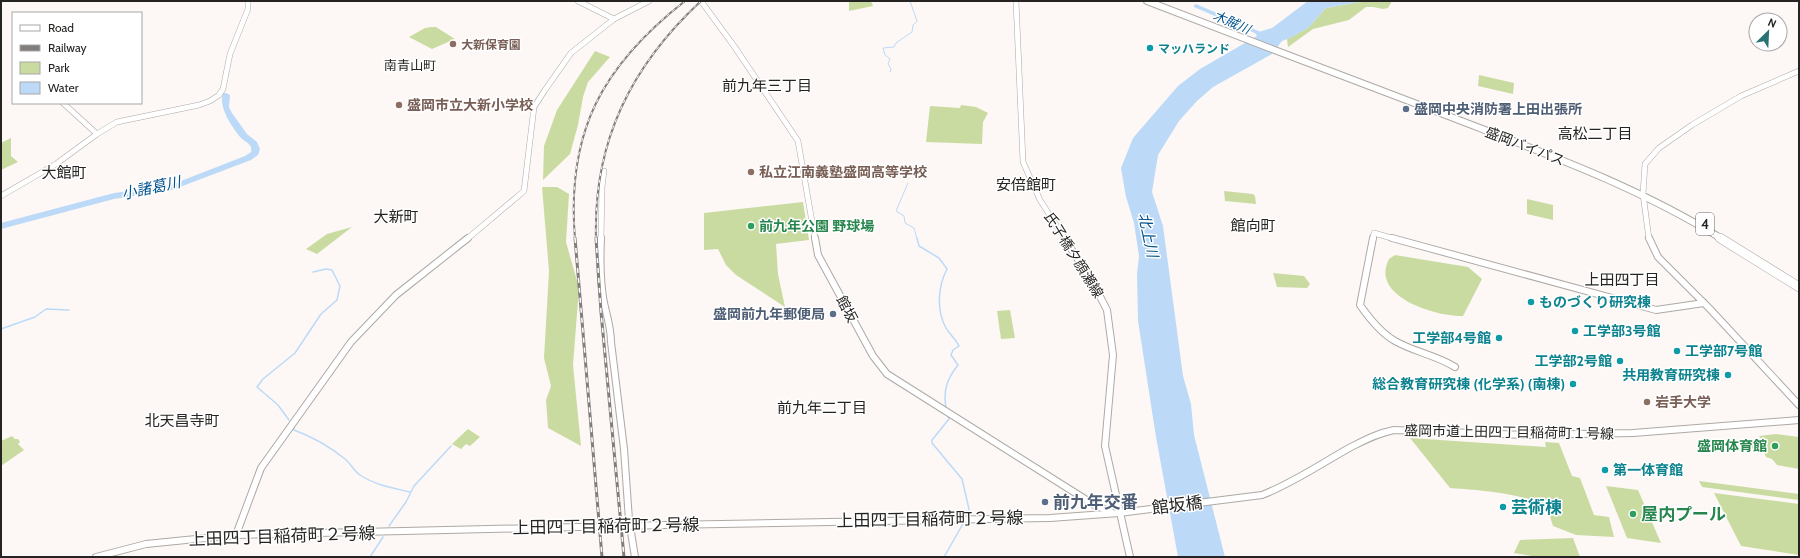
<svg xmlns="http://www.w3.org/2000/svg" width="1800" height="558" font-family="Cabin,'Noto Sans JP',sans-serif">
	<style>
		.green { fill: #cadba1 }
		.water { fill: #bcdaf8 }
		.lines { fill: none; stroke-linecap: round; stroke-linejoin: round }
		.stream-far1 { stroke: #bcdaf8; stroke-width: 1 }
		.stream { stroke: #bcdaf8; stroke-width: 1.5 }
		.river { fill: #bcdaf8; fill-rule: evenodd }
		.secondary-far1-casing { stroke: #ada9a5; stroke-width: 6 }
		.secondary-casing { stroke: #ada9a5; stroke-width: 8 }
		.highway-far1-casing { stroke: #ada9a5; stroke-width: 8 }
		.highway-casing { stroke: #ada9a5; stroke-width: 10 }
		.secondary-far1 { stroke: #fff; stroke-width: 5 }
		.secondary { stroke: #fff; stroke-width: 6 }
		.highway-far1 { stroke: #fff; stroke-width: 6 }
		.highway { stroke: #fff; stroke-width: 9 }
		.rail-far1-casing { stroke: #807d7a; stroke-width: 2 }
		.rail-casing { stroke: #807d7a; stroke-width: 3 }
		.rail-far1 { stroke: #fff; stroke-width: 1; stroke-dasharray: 3.5; stroke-linecap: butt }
		.rail { stroke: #fff; stroke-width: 1.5; stroke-dasharray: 5; stroke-linecap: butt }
		.secondary-bridge-casing { stroke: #ada9a5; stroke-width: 8; stroke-linecap: butt }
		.secondary-bridge { stroke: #fff; stroke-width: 6 }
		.education-dot { fill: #8d6e63; stroke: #fff; stroke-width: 1.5 }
		.culture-dot { fill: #0f9aa8; stroke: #fff; stroke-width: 1.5 }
		.service-dot { fill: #5c6f8a; stroke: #fff; stroke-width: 1.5 }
		.leisure-dot { fill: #2e9e5b; stroke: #fff; stroke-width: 1.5 }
		.labels { text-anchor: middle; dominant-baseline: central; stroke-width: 3; stroke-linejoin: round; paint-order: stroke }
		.far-education-label { font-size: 12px; font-weight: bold; fill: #785e54; stroke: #fff; text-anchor: start }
		.far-culture-label { font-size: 12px; font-weight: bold; fill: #0d838f; stroke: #fff; text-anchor: start }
		.far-water-label { font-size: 13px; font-style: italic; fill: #00528d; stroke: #fff }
		.far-neighbourhood-label { font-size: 13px; fill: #252422; stroke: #fff }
		.shield { fill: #fff; stroke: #666664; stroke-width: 1 }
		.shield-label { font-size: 13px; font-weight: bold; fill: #252422 }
		.education-label { font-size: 14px; font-weight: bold; fill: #785e54; stroke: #fff; text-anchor: start }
		.service-label { font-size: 14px; font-weight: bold; fill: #4e5e75; stroke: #fff; text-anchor: start }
		.street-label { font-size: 14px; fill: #252422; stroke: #fff }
		.leisure-label { font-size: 14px; font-weight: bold; fill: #27864d; stroke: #fff; text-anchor: start }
		.culture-label { font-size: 14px; font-weight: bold; fill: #0d838f; stroke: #fff; text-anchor: start }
		.neighbourhood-label { font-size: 15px; fill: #252422; stroke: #fff }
		.water-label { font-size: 15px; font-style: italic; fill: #00528d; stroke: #fff }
		.near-service-label { font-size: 17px; font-weight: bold; fill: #4e5e75; stroke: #fff; text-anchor: start }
		.near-street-label { font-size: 17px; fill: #252422; stroke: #fff }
		.near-culture-label { font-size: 17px; font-weight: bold; fill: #0d838f; stroke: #fff; text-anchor: start }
		.near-leisure-label { font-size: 17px; font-weight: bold; fill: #27864d; stroke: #fff; text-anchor: start }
	</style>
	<rect width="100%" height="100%" fill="#fdf8f5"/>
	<!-- green -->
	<g class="green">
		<polygon points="849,1 871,1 873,6 849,11"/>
		<polygon points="1365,1 1392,1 1388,8 1383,9 1373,7 1366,7 1349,20 1313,29 1288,47 1287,39 1308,28 1326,8"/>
		<polygon points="431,27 436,27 455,39 432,49 409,37 425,28"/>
		<polygon points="595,51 610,57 588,82 583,97 578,125 570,154 543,180 544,146 557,110"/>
		<polygon points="1479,75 1514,83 1513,94 1478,86"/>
		<polygon points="961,105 976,107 988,113 983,122 982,144 926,142 930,106 960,108"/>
		<polygon points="11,138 11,156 18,162 1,170 1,143"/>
		<polygon points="542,187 557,187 569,194 566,242 579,288 573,365 581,446 548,428 546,400 551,386 544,358 549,271"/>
		<polygon points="1224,191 1253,194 1255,196 1256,204 1225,201"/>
		<polygon points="1527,199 1553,205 1553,220 1527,214"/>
		<polygon points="803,202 809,240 776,244 778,274 785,307 736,275 726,265 718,249 704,250 704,213"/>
		<polygon points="352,227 317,254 306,249 327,234"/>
		<path d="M1395 255 1468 267 1482 279 1463 316C1437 317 1369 297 1389 259Z"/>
		<polygon points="1273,273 1304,276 1310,284 1307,288 1277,287"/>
		<polygon points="1010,310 1015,338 1001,339 997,311"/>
		<polygon points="468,429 480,437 470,446 466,444 461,449 452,444"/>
		<polygon points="1776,434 1799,437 1799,469 1777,465 1772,459 1766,457 1764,453 1754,451 1748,441 1761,439 1759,436"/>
		<polygon points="12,436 15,439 18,439 20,442 18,444 24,450 1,466 1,441"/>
		<path d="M1410 438 1546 447 1545 442 1559 443 1572 476 1580 478 1594 515 1609 517 1614 537 1576 535 1553 526C1551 520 1549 511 1544 507 1533 494 1468 489 1450 488Z"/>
		<polygon points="1699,481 1799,494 1799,500 1702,487"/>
		<polygon points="1606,486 1638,490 1661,543 1627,538"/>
		<polygon points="1714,493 1799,504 1799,555 1741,546"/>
		<polygon points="1573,538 1580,557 1538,557 1514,553 1520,540"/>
	</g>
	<!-- water -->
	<polygon class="water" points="1308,1 1365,1 1326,8 1308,28 1290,38 1282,41 1272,54 1213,87 1197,101 1179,121 1158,155 1152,192 1163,226 1183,376 1191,404 1194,435 1225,557 1178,557 1156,437 1138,321 1137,274 1139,256 1134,223 1126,197 1121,168 1133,138 1178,86 1200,69 1257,36 1255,33 1272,28"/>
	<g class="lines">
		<!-- stream-far1 -->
		<g class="stream-far1">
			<polyline points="890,72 891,69 888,64 890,59 885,55 883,48 894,47 896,43 912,32 913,25 917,21 910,1"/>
			<polyline points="908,183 896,211 904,216 905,223 914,228 917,239"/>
		</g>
		<!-- stream -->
		<g class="stream">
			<path d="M917 238 919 246 939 258 947 269C938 286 936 310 946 328 950 335 956 339 959 346L953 350 951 355 958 365C947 379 943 390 946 408"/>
			<polyline points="1,329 35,317 46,309 69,310"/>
			<polyline points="948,416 949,419 932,440 932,443 962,479 969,509 966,518"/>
			<polyline points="289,420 278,405 257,387 263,379 295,353 321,314 337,300 340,286 332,270 326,269 313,272"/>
			<path d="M294 425V430C313 437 329 446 345 459 351 464 354 471 360 475 375 485 393 488 410 492"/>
			<polyline points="389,526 406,502 414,486 451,446"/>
			<polyline points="370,557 383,537"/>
			<polyline points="944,557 964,522"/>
		</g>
		<!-- river -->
		<g class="river">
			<polygon points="1196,4 1270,36 1271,37 1270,38 1266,38 1194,7 1194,5"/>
			<path d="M223 93H226L230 95 229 107 232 113 247 134 257 142 260 149 258 155 251 160 172 190 114 199 1 229V223L114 193 168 186 245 156 251 152C253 144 246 143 241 138 232 127 218 107 223 93Z"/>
		</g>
		<defs>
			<g id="secondary-far1">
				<polyline points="578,1 614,19"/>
				<polyline points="701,1 734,46 798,141 815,239"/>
				<polyline points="1016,1 1023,162 1040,200 1065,239"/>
				<polyline points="63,103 97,134"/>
				<polyline points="1,196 56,164 97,134 117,122 199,105 210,101 219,95 223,89 230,54 248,9 248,1"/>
				<polyline points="467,239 524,191 534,107 545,90 571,53 614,19 649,1"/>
				<polyline points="601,239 602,187 604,171"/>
				<polyline points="1373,239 1374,233 1395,239"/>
				<polyline points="1649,239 1643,194 1645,164 1659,148 1692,125 1741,96 1799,71"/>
			</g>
			<g id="secondary">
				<path d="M601 238C600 259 600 282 604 303 607 316 611 328 611 342L624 449 629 520 635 557"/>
				<polyline points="815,238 818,255 873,356 887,374 1096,506 1110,511"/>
				<polyline points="1064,238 1092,281 1107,310 1113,355 1105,446 1130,557"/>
				<path d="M1373 238 1360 305C1369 318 1381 333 1395 341 1414 352 1436 355 1455 367"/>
				<polyline points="1392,238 1656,310 1704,303"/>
				<polyline points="1649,238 1658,257 1709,308 1799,405"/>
				<path d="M665 525 1050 518 1119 513 1262 495C1293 483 1322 463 1351 447 1365 440 1378 433 1394 430L1526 435 1633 433 1799 420"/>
				<polyline points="236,535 261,468 351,342 396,295 468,238"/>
				<polyline points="96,557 146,544 236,535 578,527"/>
			</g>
			<path id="highway-far1" d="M1147 1C1248 40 1350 79 1451 117 1544 153 1637 186 1722 239"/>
			<polyline id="highway" points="1720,238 1799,287"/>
		</defs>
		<!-- secondary-far1 casing -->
		<use href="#secondary-far1" class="secondary-far1-casing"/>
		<!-- secondary casing -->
		<use href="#secondary" class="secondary-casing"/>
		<!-- highway-far1 casing -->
		<use href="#highway-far1" class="highway-far1-casing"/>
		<!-- highway casing -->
		<use href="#highway" class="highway-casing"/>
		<!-- secondary-far1 -->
		<use href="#secondary-far1" class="secondary-far1"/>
		<!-- secondary -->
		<use href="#secondary" class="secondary"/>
		<!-- highway-far1 -->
		<use href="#highway-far1" class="highway-far1"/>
		<!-- highway -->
		<use href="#highway" class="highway"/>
		<defs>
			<g id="rail-far1">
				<path d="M575 239C566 132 602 66 685 1"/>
				<path d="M596 239C593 142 631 66 701 1"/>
			</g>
			<g id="rail">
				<polyline points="575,238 602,557"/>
				<polyline points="596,238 601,312 624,557"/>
			</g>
		</defs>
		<!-- rail-far1 casing -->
		<use href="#rail-far1" class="rail-far1-casing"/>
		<!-- rail casing -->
		<use href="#rail" class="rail-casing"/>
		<!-- rail-far1 -->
		<use href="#rail-far1" class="rail-far1"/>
		<!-- rail -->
		<use href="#rail" class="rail"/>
		<defs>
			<polyline id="secondary-bridge" points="578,527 665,525"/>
		</defs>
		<!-- secondary-bridge casing -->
		<use href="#secondary-bridge" class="secondary-bridge-casing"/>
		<!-- secondary-bridge -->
		<use href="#secondary-bridge" class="secondary-bridge"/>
	</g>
	<!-- markers -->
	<g class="education-dot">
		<circle cx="453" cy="44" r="4"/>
		<circle cx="399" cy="105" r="4"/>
		<circle cx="751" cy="172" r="4"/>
		<circle cx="1647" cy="402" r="4"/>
	</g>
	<g class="culture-dot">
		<circle cx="1150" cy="48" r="4"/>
		<circle cx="1531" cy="302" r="4"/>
		<circle cx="1575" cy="331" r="4"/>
		<circle cx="1499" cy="338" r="4"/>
		<circle cx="1677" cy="351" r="4"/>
		<circle cx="1620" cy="361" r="4"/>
		<circle cx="1728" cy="375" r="4"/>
		<circle cx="1573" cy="384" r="4"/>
		<circle cx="1605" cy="470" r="4"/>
		<circle cx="1503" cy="507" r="4"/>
	</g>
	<g class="service-dot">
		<circle cx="1406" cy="109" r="4"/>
		<circle cx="833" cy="314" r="4"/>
		<circle cx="1045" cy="502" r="4"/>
	</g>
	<g class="leisure-dot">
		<circle cx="751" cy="226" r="4"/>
		<circle cx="1775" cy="446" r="4"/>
		<circle cx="1633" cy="514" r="4"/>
	</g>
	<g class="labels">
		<!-- far-education labels -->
		<g class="far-education-label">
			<text x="461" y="44">大新保育園</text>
		</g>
		<!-- far-culture labels -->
		<g class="far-culture-label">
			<text x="1158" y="48">マッハランド</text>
		</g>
		<!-- far-water labels -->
		<g class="far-water-label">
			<text transform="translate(1232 22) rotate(23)">木賊川</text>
		</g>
		<!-- far-neighbourhood labels -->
		<g class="far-neighbourhood-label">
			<text x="410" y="65">南青山町</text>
		</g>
		<!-- shield labels -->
		<rect class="shield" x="1696" y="213" width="18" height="22" rx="3"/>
		<g class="shield-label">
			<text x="1705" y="224">4</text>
		</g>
		<!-- education labels -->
		<g class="education-label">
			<text x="407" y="105">盛岡市立大新小学校</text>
			<text x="759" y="172">私立江南義塾盛岡高等学校</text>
			<text x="1655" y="402">岩手大学</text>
		</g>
		<!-- service labels -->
		<g class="service-label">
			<text x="1414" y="109">盛岡中央消防署上田出張所</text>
			<text x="825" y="314" text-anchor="end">盛岡前九年郵便局</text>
		</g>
		<!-- street labels -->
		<g class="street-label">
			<text transform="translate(1525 146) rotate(21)">盛岡バイパス</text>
			<text transform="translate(1074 255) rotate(58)">氏子橋夕顔瀬線</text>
			<text transform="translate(847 309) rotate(62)">館坂</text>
			<text transform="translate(1509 432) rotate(1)">盛岡市道上田四丁目稲荷町１号線</text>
		</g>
		<!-- leisure labels -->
		<g class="leisure-label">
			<text x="759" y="226">前九年公園 野球場</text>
			<text x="1767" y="446" text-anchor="end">盛岡体育館</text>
		</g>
		<!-- culture labels -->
		<g class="culture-label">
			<text x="1539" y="302">ものづくり研究棟</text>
			<text x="1583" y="331">工学部3号館</text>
			<text x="1491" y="338" text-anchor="end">工学部4号館</text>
			<text x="1685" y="351">工学部7号館</text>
			<text x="1612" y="361" text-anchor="end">工学部2号館</text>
			<text x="1720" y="375" text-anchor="end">共用教育研究棟</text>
			<text x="1565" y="384" text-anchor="end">総合教育研究棟 (化学系) (南棟)</text>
			<text x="1613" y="470">第一体育館</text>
		</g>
		<!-- neighbourhood labels -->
		<g class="neighbourhood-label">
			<text x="767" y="86">前九年三丁目</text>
			<text x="1595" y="134">高松二丁目</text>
			<text x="64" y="173">大館町</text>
			<text x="1026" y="185">安倍館町</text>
			<text x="396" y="217">大新町</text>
			<text x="1253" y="226">館向町</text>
			<text x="1622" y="280">上田四丁目</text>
			<text x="822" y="408">前九年二丁目</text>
			<text x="182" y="421">北天昌寺町</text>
		</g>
		<!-- water labels -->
		<g class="water-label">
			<text transform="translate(151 188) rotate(-12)">小諸葛川</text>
			<text transform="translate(1148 235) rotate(78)">北上川</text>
		</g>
		<!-- near-service labels -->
		<g class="near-service-label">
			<text x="1053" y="502">前九年交番</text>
		</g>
		<!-- near-street labels -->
		<g class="near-street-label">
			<text transform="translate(1177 505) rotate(-7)">館坂橋</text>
			<text transform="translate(930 519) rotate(-1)">上田四丁目稲荷町２号線</text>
			<text transform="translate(606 526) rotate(-1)">上田四丁目稲荷町２号線</text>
			<text transform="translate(282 536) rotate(-2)">上田四丁目稲荷町２号線</text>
		</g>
		<!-- near-culture labels -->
		<g class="near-culture-label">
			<text x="1511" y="507">芸術棟</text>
		</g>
		<!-- near-leisure labels -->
		<g class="near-leisure-label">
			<text x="1641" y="514">屋内プール</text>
		</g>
	</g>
	<!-- border -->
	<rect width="1800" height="558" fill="none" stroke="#252422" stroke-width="4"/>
	<!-- legend -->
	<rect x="12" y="12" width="130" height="92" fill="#ffffff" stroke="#a8a7a7"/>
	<rect x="20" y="25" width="20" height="6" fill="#ffffff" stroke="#a8a7a7"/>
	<text x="48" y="32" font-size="12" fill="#252422">Road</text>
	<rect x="20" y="45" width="20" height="6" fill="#807d7a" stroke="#a8a7a7"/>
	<text x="48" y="52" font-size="12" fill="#252422">Railway</text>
	<rect x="20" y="62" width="20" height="12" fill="#cadba1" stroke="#a8a7a7"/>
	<text x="48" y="72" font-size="12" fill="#252422">Park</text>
	<rect x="20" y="82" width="20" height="12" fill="#bcdaf8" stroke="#a8a7a7"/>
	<text x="48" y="92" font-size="12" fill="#252422">Water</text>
	<!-- north arrow -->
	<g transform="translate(1768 32) rotate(24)"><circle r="19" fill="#ffffff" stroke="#a8a7a7"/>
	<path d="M0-3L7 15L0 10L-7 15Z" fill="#287273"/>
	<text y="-6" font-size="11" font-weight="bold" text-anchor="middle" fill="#252422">N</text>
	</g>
</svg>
